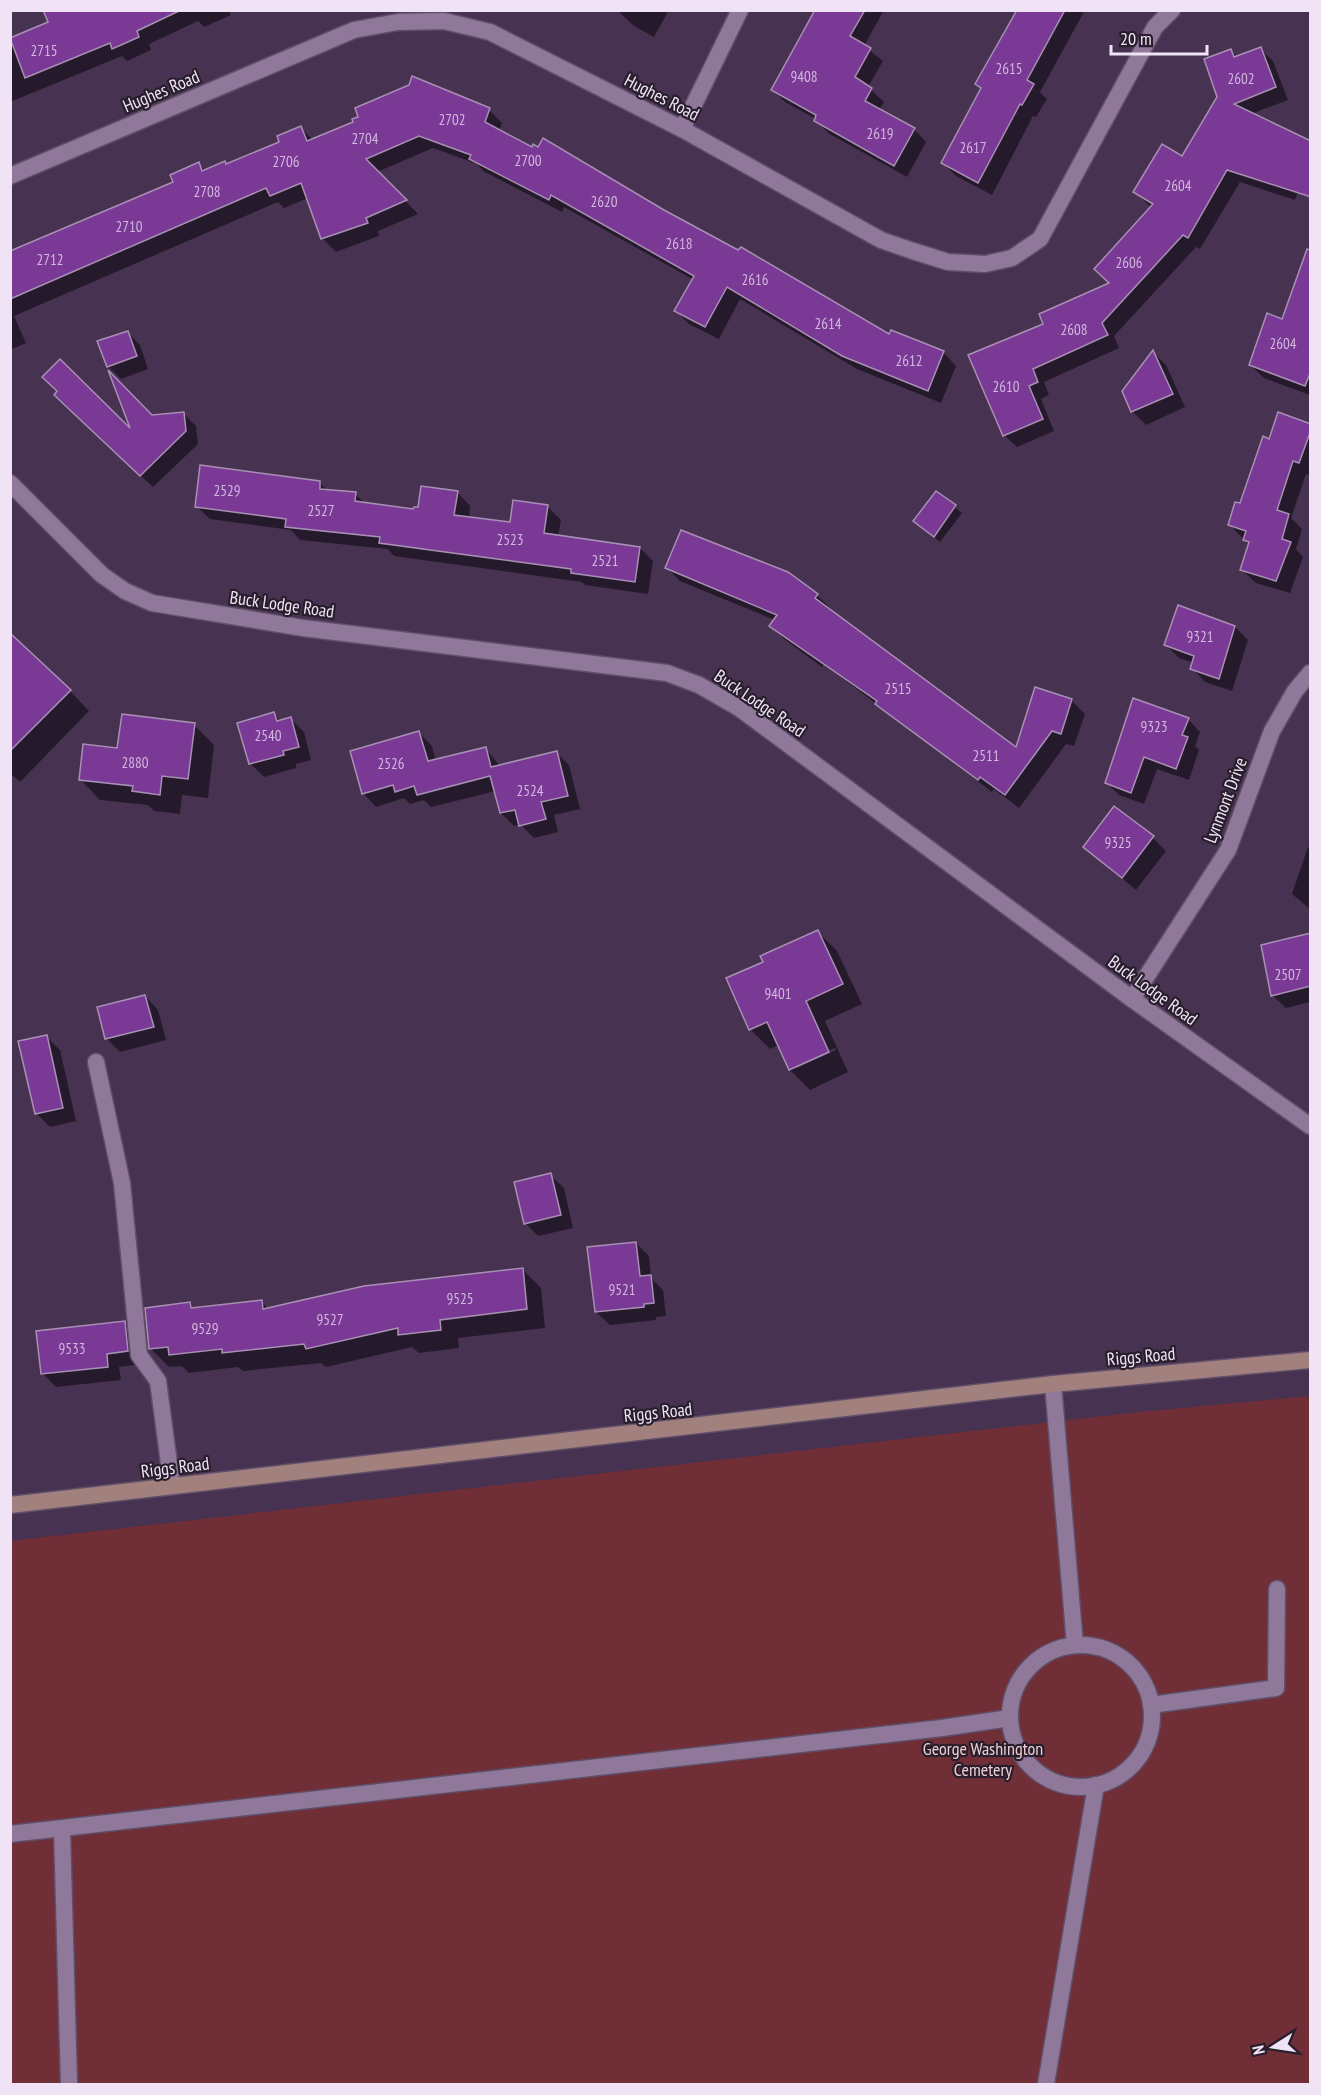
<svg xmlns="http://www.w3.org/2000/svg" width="1321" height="2095" font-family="'PT Sans Narrow',sans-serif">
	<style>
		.green { fill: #702e36 }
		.shadow { fill: #0007; fill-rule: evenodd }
		.building { fill: #7a3995; stroke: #a890b4; stroke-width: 1.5 }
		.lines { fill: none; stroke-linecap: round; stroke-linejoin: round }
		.service-casing { stroke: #604e68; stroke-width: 19 }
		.minor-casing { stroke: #604e68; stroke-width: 19 }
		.secondary-casing { stroke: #604e68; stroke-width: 19 }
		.service { stroke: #90789b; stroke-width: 16 }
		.minor { stroke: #90789b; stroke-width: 16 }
		.secondary { stroke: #a2807e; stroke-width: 16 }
		.labels { text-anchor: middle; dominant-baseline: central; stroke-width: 4.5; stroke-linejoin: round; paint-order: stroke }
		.number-label { font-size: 15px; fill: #d2b8de }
		.street-label { font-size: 18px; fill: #f0e3f6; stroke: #281e2c }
		.park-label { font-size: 18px; fill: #efced0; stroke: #281e2c }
	</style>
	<rect width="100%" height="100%" fill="#473251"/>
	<!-- green -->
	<polygon class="green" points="1310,1396 1310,2084 11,2084 10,1541 1139,1412"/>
	<!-- shadow -->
	<g class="shadow">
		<polygon points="229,10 231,15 204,27 198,21 149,44 151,50 127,61 122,56 10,102 10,38 50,23 45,11"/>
		<polygon points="621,10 669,10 654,37 634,26 620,13"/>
		<polygon points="816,10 884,10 864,46 883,61 868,87 884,102 879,110 914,129 926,142 907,177 828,133 816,119 785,102 773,90"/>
		<polygon points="1019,10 1085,10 1040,92 1047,99 1036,117 1033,116 992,195 956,176 943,163 982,89"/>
		<polygon points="1260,49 1273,61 1288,100 1251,114 1310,161 1295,200 1240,182 1200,249 1196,247 1114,336 1119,348 1044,382 1049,395 1041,399 1054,431 1017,447 1004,435 1045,324 1111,283 1152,208 1135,192 1183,158 1219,98 1231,50 1238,58"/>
		<polygon points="489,110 502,123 499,131 663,212 890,336 943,352 956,366 941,403 857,369 740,299 719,339 689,324 676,311 694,280 564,207 562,212 483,171 477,164 433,148 377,172 418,214 378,231 379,236 336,252 323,239 308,198 284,208 278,202 14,316 26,343 10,350 10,253 175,183 198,164 205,171 227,166 281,143 301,128 313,140"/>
		<polygon points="1310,243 1310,395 1264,378 1250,365 1283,320"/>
		<polygon points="127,332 140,345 148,369 121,379 108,366 99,342"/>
		<polygon points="1153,352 1166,365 1185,407 1146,425 1132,411"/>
		<polygon points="68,407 134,434 152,416 184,414 196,426 198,444 153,487"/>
		<polygon points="1310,425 1310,475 1306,474 1291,518 1302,529 1296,549 1303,557 1290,593 1256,583 1242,570 1249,545 1230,525 1270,440"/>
		<polygon points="320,483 328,491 355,494 366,504 414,511 457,492 470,506 469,518 511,524 547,506 561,520 558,537 640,548 653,561 648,594 585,585 582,582 394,556 388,549 300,540 291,530 210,519 196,506"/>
		<polygon points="937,493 962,513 940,542 915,521"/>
		<polygon points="667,568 787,573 817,595 831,609 829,611 1017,749 1071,700 1085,714 1074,746 1066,744 1019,808 994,789 992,792 824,664 822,667 784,639 771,626 775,620 680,581"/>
		<polygon points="1235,627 1248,640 1232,691 1205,682 1192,668 1194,663 1179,658 1166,645"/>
		<polygon points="10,657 70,691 89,711 20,782 10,773"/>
		<polygon points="274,714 281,721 291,719 304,732 311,760 296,764 296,768 264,777 250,763"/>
		<polygon points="1188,719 1200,732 1195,746 1199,750 1189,780 1157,769 1144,804 1119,795 1107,783"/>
		<polygon points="194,725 214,745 208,798 182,795 180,814 154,811 148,805 100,800 80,779 119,750"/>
		<polygon points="419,733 432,746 436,761 486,749 500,766 556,752 569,765 580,809 554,815 558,832 534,838 520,824 514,826 501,813 496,791 431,807 424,800 410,804 404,798 376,807 363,793"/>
		<polygon points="1153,838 1166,851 1136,890 1085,847"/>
		<polygon points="1308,847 1310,848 1310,909 1292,894"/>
		<path d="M817 931 837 951 862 1004 825 1021 848 1072 810 1090 790 1070 779 1045 770 1049 750 1029 765 962ZM835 1048 836 1050 797 1068V1065Z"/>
		<polygon points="1310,946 1310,1002 1286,1008 1272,995"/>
		<polygon points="145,996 158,1010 166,1040 120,1052 106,1038"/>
		<polygon points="47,1037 60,1050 76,1121 50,1127 36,1113"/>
		<polygon points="550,1175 564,1188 573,1228 538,1236 525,1223"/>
		<polygon points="636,1243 649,1256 651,1278 663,1290 666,1316 656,1317 656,1320 610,1325 596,1312"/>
		<polygon points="522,1269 541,1288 545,1328 458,1338 459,1348 419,1353 412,1347 326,1367 321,1363 243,1371 238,1367 189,1373 182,1366 169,1367 150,1348 189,1304 195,1309 261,1302 269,1309"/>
		<polygon points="125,1322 138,1336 141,1364 119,1367 121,1380 56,1387 43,1374"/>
	</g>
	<!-- building -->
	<g class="building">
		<polygon points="43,10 181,10 137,31 139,37 112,49 110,43 25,78 10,38 48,22"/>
		<polygon points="815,10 865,10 850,36 871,48 855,77 872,88 865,101 915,128 894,166 814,121 816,115 771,90"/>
		<polygon points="1017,10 1065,10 1027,80 1034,84 1022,105 1020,104 978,183 941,163 981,88 975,84"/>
		<polygon points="1261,47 1276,87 1234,104 1311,141 1311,197 1227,170 1188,238 1183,235 1102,323 1108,335 1033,369 1038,382 1029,386 1043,419 1003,436 968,355 1043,324 1039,314 1109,283 1094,269 1153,204 1133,192 1162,144 1182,156 1217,97 1204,59 1231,49 1234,57"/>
		<polygon points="412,76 490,108 485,122 532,147 533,144 538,147 543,138 664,210 738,250 741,247 889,334 891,330 944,351 928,391 842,356 727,287 705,327 674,311 694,276 551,195 549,200 469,159 471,155 419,136 366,159 407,200 366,218 368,223 321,239 301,183 270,196 266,188 10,299 10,251 173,182 170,175 199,162 202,171 225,161 226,164 279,142 277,136 301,126 307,141 353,122 352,119 358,117 355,108 409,85"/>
		<polygon points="1307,249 1311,250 1311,371 1305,386 1249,365 1267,313 1282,319"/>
		<polygon points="128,331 137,356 107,367 97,341"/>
		<polygon points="1153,350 1173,394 1131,412 1122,391"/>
		<polygon points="60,359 130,428 108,370 152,415 184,412 186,431 140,476 54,395 57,391 42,377"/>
		<polygon points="1278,412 1311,424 1311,430 1299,463 1293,461 1277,510 1289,514 1282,539 1291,542 1276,581 1240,570 1249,542 1243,540 1246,531 1228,525 1235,502 1240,503 1263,436 1269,439"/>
		<polygon points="200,465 320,481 320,489 356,492 355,501 413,509 414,507 418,507 421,486 458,491 454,515 510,522 513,500 548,505 544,533 640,547 635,582 571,573 571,569 379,543 380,537 285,527 286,519 195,507"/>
		<polygon points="936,491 956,505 934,537 913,521"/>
		<polygon points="681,530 788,572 818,594 815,598 1016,747 1035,687 1072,699 1061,734 1052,731 1005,795 980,777 978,780 875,704 877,701 769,626 777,615 665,568"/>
		<polygon points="1178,605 1235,626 1219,679 1190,669 1194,656 1164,645"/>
		<polygon points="10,633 71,690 10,751"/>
		<polygon points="1133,698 1189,718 1182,735 1188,737 1176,769 1144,757 1131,793 1105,783"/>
		<polygon points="274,712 277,721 291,717 299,747 283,751 284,755 249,764 237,723"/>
		<polygon points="122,714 195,723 188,779 162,776 160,795 132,791 133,786 79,780 83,744 117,748"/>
		<polygon points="419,731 428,761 486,747 491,767 557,751 568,796 541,802 546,819 519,826 515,810 500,813 490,776 417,795 414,786 395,792 393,785 362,794 350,751"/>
		<polygon points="1114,806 1154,836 1122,878 1083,847"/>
		<polygon points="818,930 843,984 806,1001 829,1052 789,1070 767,1022 749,1030 726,978 763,962 760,956"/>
		<polygon points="1311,933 1311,986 1271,996 1261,945"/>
		<polygon points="145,995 154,1027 105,1039 97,1007"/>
		<polygon points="47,1035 63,1108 35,1114 18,1041"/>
		<polygon points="551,1173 561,1215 524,1224 514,1182"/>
		<polygon points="636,1242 640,1276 651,1275 654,1303 644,1304 644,1307 595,1312 587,1247"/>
		<polygon points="523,1268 527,1309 440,1320 441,1330 398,1335 398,1328 306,1349 304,1344 222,1353 222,1349 169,1355 168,1347 149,1349 145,1308 190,1302 191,1308 262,1300 263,1309 364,1286"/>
		<polygon points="125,1321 128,1351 107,1354 108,1367 41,1374 36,1331"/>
	</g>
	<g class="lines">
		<defs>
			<g id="service">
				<polyline points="96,1062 122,1183 139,1355 158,1381 172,1486"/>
				<polyline points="1053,1384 1075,1645"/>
				<circle cx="1081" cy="1716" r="71"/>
				<polyline points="1151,1705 1276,1688 1277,1589"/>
				<polyline points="62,1830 69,2084"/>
				<polyline points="10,1834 942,1728 1010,1718"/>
				<polyline points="1046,2084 1096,1785"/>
			</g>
			<g id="minor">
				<polyline points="682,129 740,10"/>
				<polyline points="10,176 354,30 398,22 444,21 490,32 682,129 881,240 913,251 948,262 985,264 1012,258 1040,239 1155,27 1172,10"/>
				<polyline points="10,483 102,575 125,591 152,603 303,628 667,673 699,685 739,708 1132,999 1310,1126"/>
				<polyline points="1132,999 1228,850 1272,731 1295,691 1310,673"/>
			</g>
			<polyline id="secondary" points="10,1505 1053,1384 1310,1360"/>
		</defs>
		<!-- service casing -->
		<use href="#service" class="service-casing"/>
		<!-- minor casing -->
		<use href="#minor" class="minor-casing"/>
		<!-- secondary casing -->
		<use href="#secondary" class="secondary-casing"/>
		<!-- service -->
		<use href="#service" class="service"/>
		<!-- minor -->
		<use href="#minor" class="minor"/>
		<!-- secondary -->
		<use href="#secondary" class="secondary"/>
	</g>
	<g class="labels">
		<!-- number labels -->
		<g class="number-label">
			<text x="44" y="50">2715</text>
			<text x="1009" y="68">2615</text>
			<text x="804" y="76">9408</text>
			<text x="1241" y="78">2602</text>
			<text x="452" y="119">2702</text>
			<text x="880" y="133">2619</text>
			<text x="365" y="138">2704</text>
			<text x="973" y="147">2617</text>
			<text x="528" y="160">2700</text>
			<text x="286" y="161">2706</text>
			<text x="1178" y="185">2604</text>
			<text x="207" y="191">2708</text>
			<text x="604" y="201">2620</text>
			<text x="129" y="226">2710</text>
			<text x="679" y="243">2618</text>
			<text x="50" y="259">2712</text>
			<text x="1129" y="262">2606</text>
			<text x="755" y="279">2616</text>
			<text x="828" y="323">2614</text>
			<text x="1074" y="329">2608</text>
			<text x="1283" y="343">2604</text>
			<text x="909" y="360">2612</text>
			<text x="1006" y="386">2610</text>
			<text x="227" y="490">2529</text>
			<text x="321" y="510">2527</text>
			<text x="510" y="539">2523</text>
			<text x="605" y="560">2521</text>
			<text x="1200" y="636">9321</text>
			<text x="898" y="688">2515</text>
			<text x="1154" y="726">9323</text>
			<text x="268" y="735">2540</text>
			<text x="986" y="755">2511</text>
			<text x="135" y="762">2880</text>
			<text x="391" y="763">2526</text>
			<text x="530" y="790">2524</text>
			<text x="1118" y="842">9325</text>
			<text x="1288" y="974">2507</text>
			<text x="778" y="993">9401</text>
			<text x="622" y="1289">9521</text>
			<text x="460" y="1298">9525</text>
			<text x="330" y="1319">9527</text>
			<text x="205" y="1328">9529</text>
			<text x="72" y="1348">9533</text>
		</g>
		<!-- street labels -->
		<g class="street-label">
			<text transform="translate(161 91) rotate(-23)">Hughes Road</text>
			<text transform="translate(662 97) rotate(27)">Hughes Road</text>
			<text transform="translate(282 604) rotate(8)">Buck Lodge Road</text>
			<text transform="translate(760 703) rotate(34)">Buck Lodge Road</text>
			<text transform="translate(1225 800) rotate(-69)">Lynmont Drive</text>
			<text transform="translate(1153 990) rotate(36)">Buck Lodge Road</text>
			<text transform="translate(1141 1356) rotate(-5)">Riggs Road</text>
			<text transform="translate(658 1412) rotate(-6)">Riggs Road</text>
			<text transform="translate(175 1467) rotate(-7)">Riggs Road</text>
		</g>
		<!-- park labels -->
		<g class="park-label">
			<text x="983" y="1748">George Washington<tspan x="983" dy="21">Cemetery</tspan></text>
		</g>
	</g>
	<!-- border -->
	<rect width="1321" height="2095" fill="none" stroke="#f0e3f6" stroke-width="24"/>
	<!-- north arrow -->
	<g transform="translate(1273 2047) rotate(258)" stroke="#281e2c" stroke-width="4.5" paint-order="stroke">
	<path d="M0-4.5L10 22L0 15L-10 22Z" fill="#f0e3f6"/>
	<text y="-9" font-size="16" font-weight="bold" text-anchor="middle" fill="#f0e3f6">N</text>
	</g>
	<!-- scale -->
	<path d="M1111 45v9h96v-9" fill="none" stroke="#f0e3f6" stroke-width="3"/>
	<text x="1120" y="45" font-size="18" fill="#f0e3f6" stroke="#281e2c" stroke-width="4.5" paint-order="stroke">20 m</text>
</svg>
